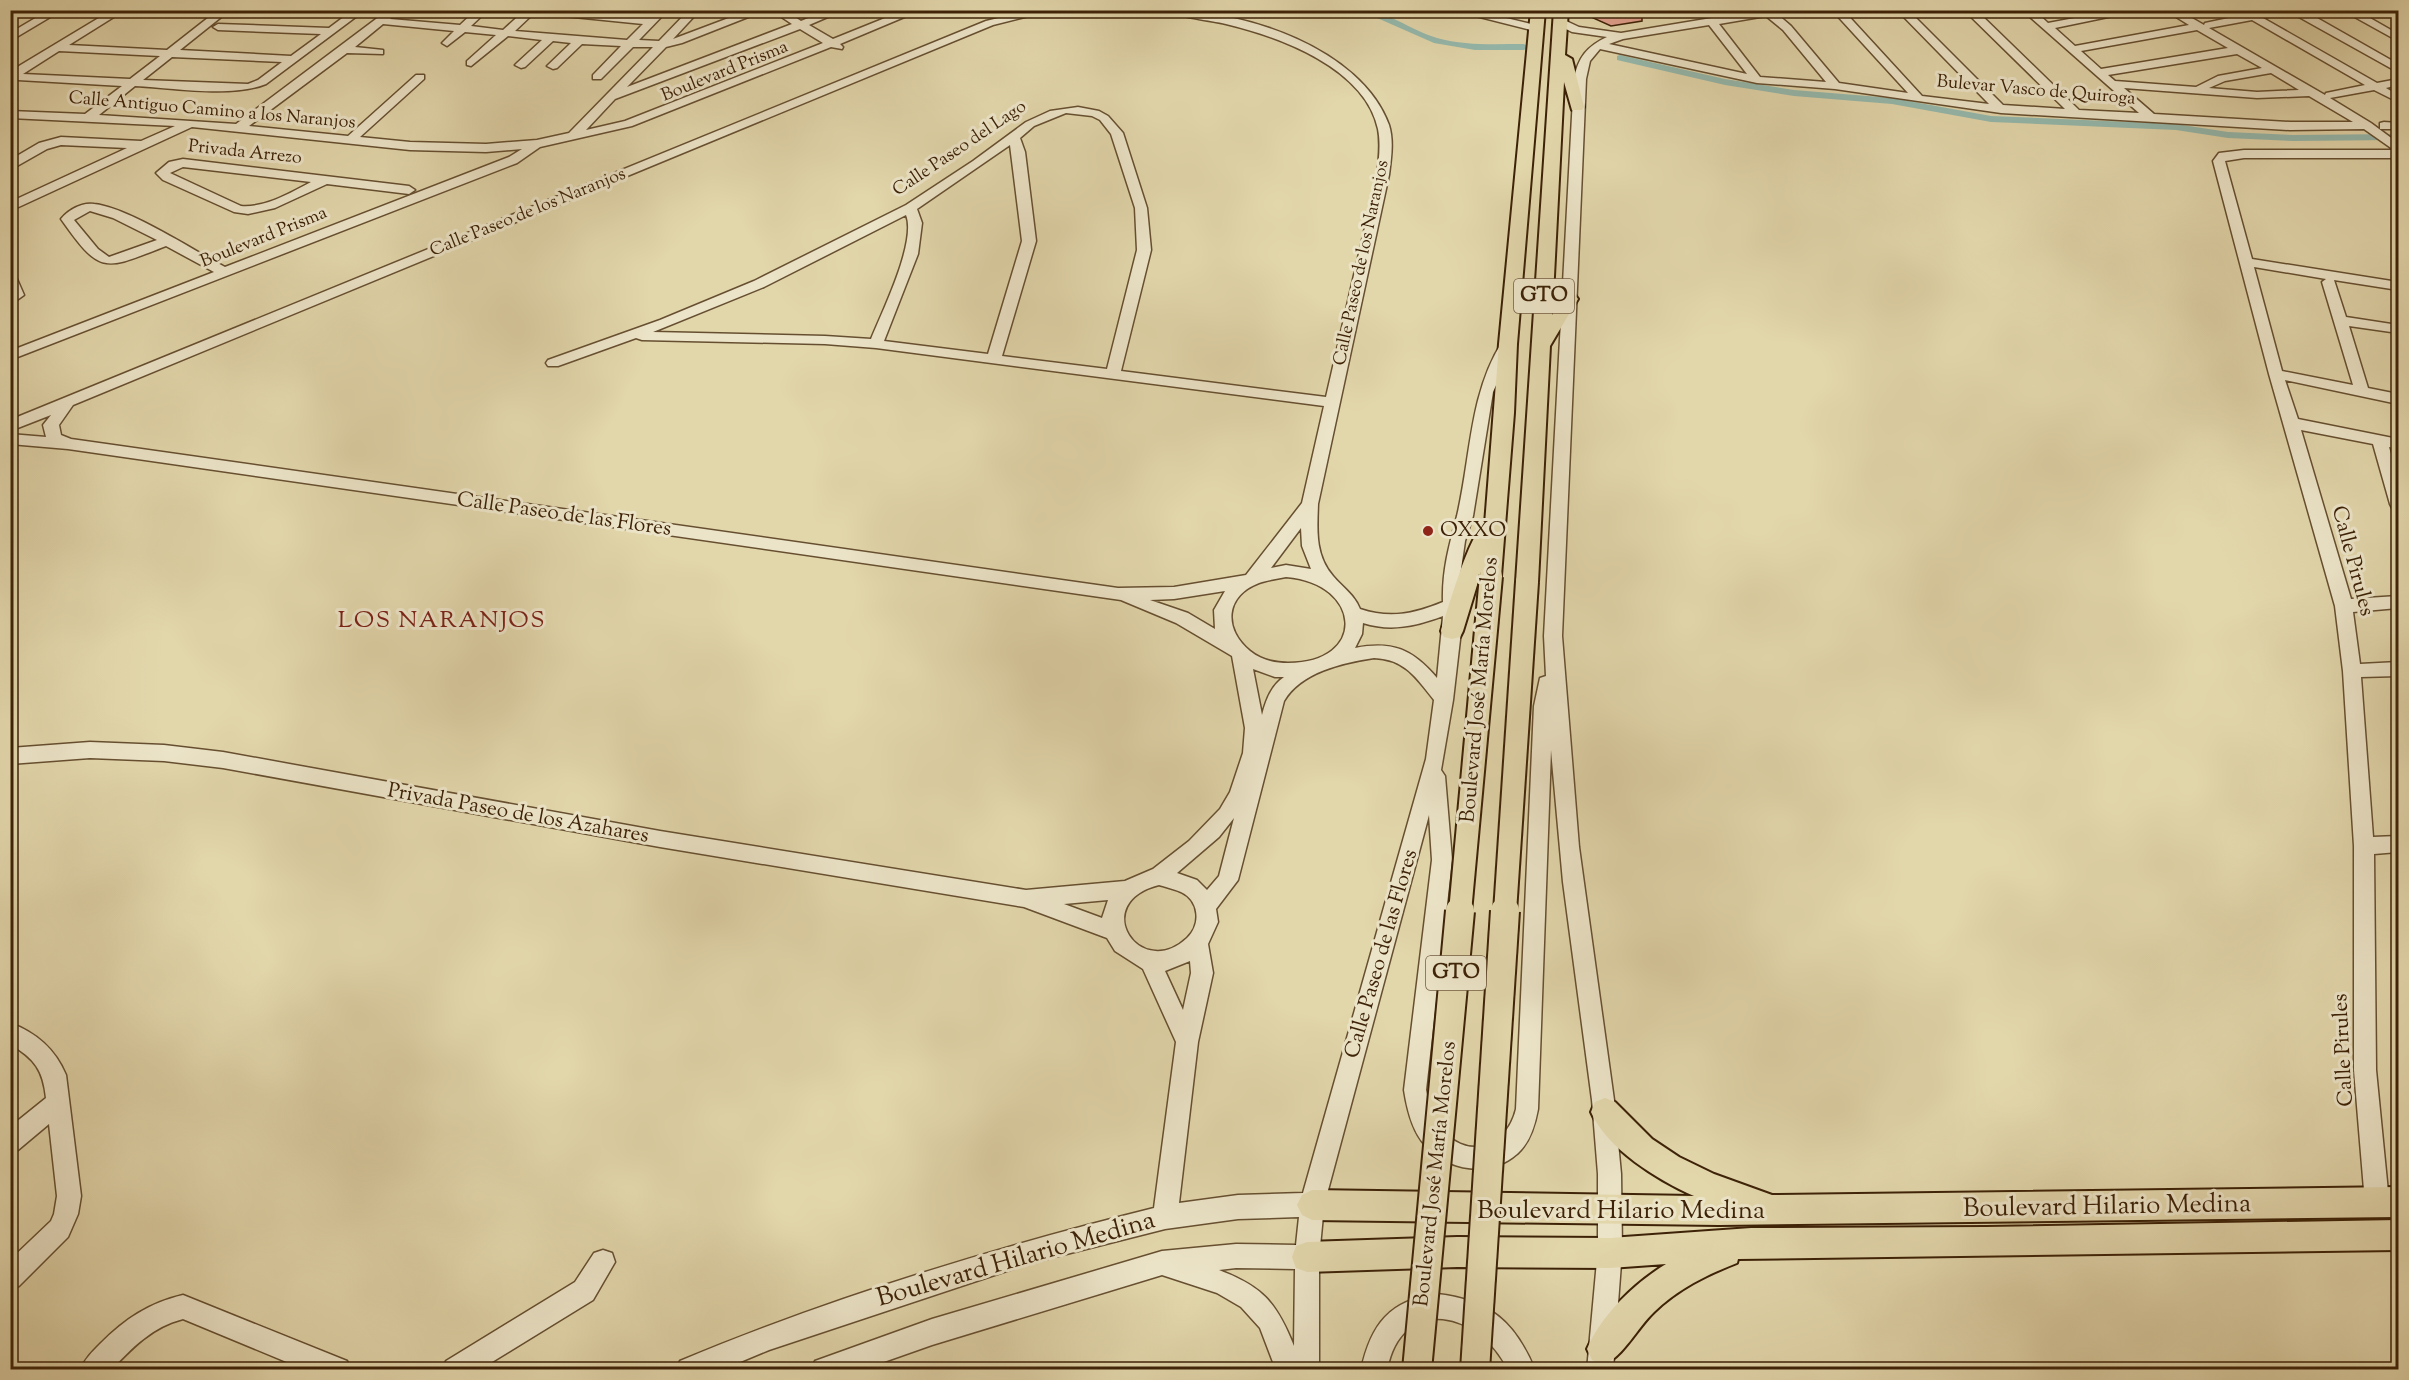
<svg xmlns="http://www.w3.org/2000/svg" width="2409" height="1380" font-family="'Sorts Mill Goudy',serif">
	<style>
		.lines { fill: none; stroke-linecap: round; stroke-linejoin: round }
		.canal { fill: #95b9ad; fill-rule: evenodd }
		.building { fill: #e1a08d; stroke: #3d2207; stroke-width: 1.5 }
		.minor-casing { stroke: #664f30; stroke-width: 3 }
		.major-casing { stroke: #3d2207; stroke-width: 4 }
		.minor { fill: #ece4c8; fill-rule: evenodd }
		.major { fill: #e2d6ab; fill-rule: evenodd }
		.major-bridge-far1-casing { stroke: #3d2207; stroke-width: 26; stroke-linecap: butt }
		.major-bridge-casing { stroke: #3d2207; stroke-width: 32; stroke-linecap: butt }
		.major-bridge-far1 { stroke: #e2d6ab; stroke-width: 22 }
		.major-bridge { stroke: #e2d6ab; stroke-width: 28 }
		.poi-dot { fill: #8f2418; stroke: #ece4c8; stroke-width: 2 }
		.labels { text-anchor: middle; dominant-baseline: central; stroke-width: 6; stroke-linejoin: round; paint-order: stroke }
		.far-street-label { font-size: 18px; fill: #3d2207; stroke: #ece4c8 }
		.shield { fill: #ece4c8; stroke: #725c41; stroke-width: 1.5 }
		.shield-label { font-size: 20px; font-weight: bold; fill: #3d2207 }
		.street-label { font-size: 21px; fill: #3d2207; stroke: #ece4c8 }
		.poi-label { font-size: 21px; fill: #3d2207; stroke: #ece4c8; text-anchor: start }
		.quarter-label { font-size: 24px; letter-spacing: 1.5px; fill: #7a1f14; stroke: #ece4c8 }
		.near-street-label { font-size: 26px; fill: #3d2207; stroke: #ece4c8 }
	</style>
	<rect width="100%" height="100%" fill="#e2d6ab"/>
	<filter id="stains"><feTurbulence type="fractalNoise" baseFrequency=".00333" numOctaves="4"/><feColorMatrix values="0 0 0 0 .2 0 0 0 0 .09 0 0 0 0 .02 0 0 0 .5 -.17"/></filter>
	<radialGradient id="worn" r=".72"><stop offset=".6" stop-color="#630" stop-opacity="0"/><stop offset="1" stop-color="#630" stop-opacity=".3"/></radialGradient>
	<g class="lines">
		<!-- canal -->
		<g class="canal">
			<path d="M1359 10C1387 10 1410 30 1437 38 1465 46 1495 44 1524 44L1529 47 1524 50H1475L1434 43Z"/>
			<polygon points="1620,55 1725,79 1794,90 1892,98 1991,116 2176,124 2228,132 2293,135 2398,134 2398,140 2293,141 2228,138 2176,130 1991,122 1892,104 1794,96 1725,85 1617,60 1617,56"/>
		</g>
	</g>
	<!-- building -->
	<polygon class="building" points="1583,11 1642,17 1642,21 1611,26 1582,13"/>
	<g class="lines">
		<defs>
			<g id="minor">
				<polygon points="17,10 30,10 10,22 10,14"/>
				<polygon points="49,10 62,10 10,41 10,33"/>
				<path d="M112 10H125L69 45 167 50 218 10H230L180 50 291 56 321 34 218 30 213 27 218 24 329 28 353 10H365L266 84C233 98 172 88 135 86L99 115 236 124 388 10 396 13 390 19 460 25 476 10H488L471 26 503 30 525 10H569L649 18 657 10H668L639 40 659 41 689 10H700L673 39 750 10H766L682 43 666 47 627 87 792 24 771 10H784L801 21 828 10H844L809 25 833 39 905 10H921L840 44 843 47 842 49 831 47 632 126 540 147 517 163 10 360V351L214 272 166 246C104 270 101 276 61 219 68 210 82 202 94 204 127 207 193 250 225 267L509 157 522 149 486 152 410 150 192 127 10 211V202L127 148 61 145 47 149 10 170V160L39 143 61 137 141 141 175 126 10 118V111L85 114 122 86 18 80 14 79 11 74 19 66ZM534 13 643 24 627 40 515 31ZM383 24 454 31 442 43 447 46 465 32 496 35 467 61V65L471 66 508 36 542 40 517 63 515 65 521 68 525 67 553 41 571 43 547 66 553 69 557 68 582 44 621 46 593 75V79H601L633 47H653L569 133 537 140 486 144 410 142 360 137 424 79V75H416L348 136 249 126 347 53 383 54V50L355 47ZM800 29 823 43 625 121 586 130 615 99ZM59 51 160 56 130 79 23 74ZM172 57 282 62 258 80 248 84 143 80ZM90 211 113 218 157 240 109 257 98 249 74 220Z"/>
				<path d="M1032 10H1053L993 25 73 405 59 425 61 435 71 439 1118 588 1174 587 1246 575 1302 503 1324 406 876 348 825 344 642 340 636 338 558 366H548L546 363 548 360 660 320 754 281 906 205 973 161 1026 122 1050 111 1078 107 1099 111 1108 116 1123 133 1147 208 1151 250 1121 371 1326 397 1377 175C1379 160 1381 144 1378 129 1365 68 1280 37 1226 24 1210 20 1180 18 1168 10 1243 10 1361 48 1389 125 1394 141 1391 159 1389 175L1318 504C1317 531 1315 555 1333 576 1343 588 1354 594 1360 609 1390 619 1414 614 1443 602 1442 571 1449 546 1457 516 1471 457 1469 395 1502 342H1512L1514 345 1493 392 1473 516 1465 541 1459 583 1461 631 1453 700 1441 770 1445 776 1452 860 1426 1090C1429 1103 1431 1115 1439 1126 1464 1161 1506 1150 1516 1109L1534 706 1540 678 1546 676 1544 636 1574 79C1578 58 1587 46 1607 37L1572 32 1556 24V20H1564L1579 27 1621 33 1760 10H1790L1777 14 1791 26 1839 83 1908 93 1832 10H1843L1922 96 1989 104 1897 10H1908L2003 105 2065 109 1964 10H1976L2079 110 2139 113 2022 10H2034L2048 23 2117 10H2142L2055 28 2075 46 2189 25 2165 10H2178L2204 25 2205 23 2243 15 2237 10H2251L2255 13 2268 10H2303L2398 64V71L2394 70 2290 12 2263 18 2377 83 2398 79V85L2386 88 2398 95V102L2374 90 2330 98 2371 123 2398 143V158H2244L2225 161 2252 259 2398 282V290L2334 280 2346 317 2398 325V333L2349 326 2368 388 2398 394V404L2285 380 2298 419 2398 439V449L2389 447 2398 479V509L2392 508 2390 504 2373 444 2301 430 2351 599 2398 596V608L2353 612 2360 664 2398 662V676L2361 677 2373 837 2398 836V852L2374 854 2376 1070 2389 1202 2385 1210 2377 1214 2369 1210 2365 1202 2354 1070V846L2343 671 2335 606 2269 374 2213 161 2219 153 2244 150H2394L2364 129 2290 130 2001 113 1835 89 1757 83 1600 49 1590 61 1586 79 1562 636 1579 847 1614 1100 1621 1174 1622 1250 1613 1370H1587L1598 1250V1174L1592 1100 1563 882 1551 750 1538 1109C1535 1125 1530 1143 1517 1154 1490 1178 1448 1171 1425 1145 1412 1131 1407 1109 1404 1090L1432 860 1429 815 1324 1205 1319 1257V1370H1276L1260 1328 1241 1307 1217 1293 1162 1275 932 1345 861 1370H811L815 1361 932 1319 1162 1251 1236 1244 1296 1245 1299 1217 1238 1219 1165 1229 1031 1263 769 1350 721 1370H676L680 1361C833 1297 993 1248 1154 1208L1176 1042 1143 969 1115 951 1107 938 1024 907 660 847 223 768 164 761 90 758 10 764V748L90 742 164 745 223 752 660 831 1026 890 1125 881 1153 869 1189 841 1220 809 1230 792 1243 753 1245 728 1232 656 1176 623 1121 600 68 449 10 444V434L46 437 43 425 51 415 10 431V420L986 21ZM1766 16 1783 30 1826 82 1760 77 1719 24ZM2252 20 2365 85 2326 93 2325 95 2209 28ZM1709 25 1747 74 1609 44 1623 39ZM2197 30 2228 48 2101 69 2081 51ZM2237 54 2262 68 2218 76 2196 87 2115 81 2108 75ZM2271 73 2299 90 2257 92 2209 88 2225 81ZM2124 88 2257 98 2309 96 2353 122H2290L2154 114ZM1066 113 1092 116 1100 120 1111 134 1135 208 1137 250 1107 369 1002 356 1036 241 1025 152 1020 138 1034 126ZM1010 145 1022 241 988 354 884 341 918 254 922 223 917 209ZM906 215C917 241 882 312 871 339L825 336 653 332 764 287ZM2254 267 2326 279 2322 282 2353 385 2282 371ZM1301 528 1302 546 1311 569 1286 565 1271 568ZM1286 577C1362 583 1368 663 1288 663 1274 663 1261 660 1250 651 1223 629 1225 596 1259 583 1267 580 1277 579 1286 577ZM1225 591 1214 610 1215 629 1188 613 1150 600 1174 599ZM1443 616 1437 678C1412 649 1393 641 1355 648L1362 634 1363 623C1391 632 1416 626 1443 616ZM1374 658C1404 659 1416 677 1434 700L1426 759 1303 1193 1238 1195 1179 1203 1198 1042 1213 973 1208 944 1218 922 1216 909 1238 880 1284 701C1301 672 1342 663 1374 658ZM1253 669 1275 677H1284C1271 686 1266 700 1262 715ZM1234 818 1219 876 1207 890 1197 880 1177 873 1219 837ZM1159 885C1166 887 1174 889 1181 892 1200 901 1201 925 1187 938 1140 982 1088 903 1159 885ZM1108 900 1102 918 1064 904ZM1190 961 1191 973 1183 1010 1165 971ZM1236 1268 1295 1269 1294 1346C1276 1302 1263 1287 1219 1270Z"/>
				<polygon points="1452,10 1473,10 1539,26 1540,28 1535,31"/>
				<polygon points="2342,10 2356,10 2398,34 2398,41"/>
				<polygon points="2384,122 2398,123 2398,129 2380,129 2380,123"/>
				<path d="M183 159 409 186 415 190 409 194 327 184 275 208 248 214 234 212 163 180 156 173 169 162ZM183 167 311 182C290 193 265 208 241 206L170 173Z"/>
				<polygon points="10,275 17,279 24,295 10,305"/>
				<path d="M10 1023C37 1033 55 1049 66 1075L81 1196 78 1214 68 1237 19 1286 10 1289V1260L51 1221 54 1214 57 1196 49 1124 18 1150 10 1153V1127L46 1098C43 1070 35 1059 10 1044Z"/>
				<polygon points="603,1250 612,1253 615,1262 593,1300 479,1370 442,1370 446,1361 575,1282 594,1253"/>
				<path d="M1437 1294C1490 1300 1515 1322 1535 1370H1508C1481 1312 1402 1292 1387 1370H1361C1371 1324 1390 1300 1437 1294Z"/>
				<path d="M183 1295 347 1361 351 1370H306L183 1319C152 1327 133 1347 111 1370H80C85 1359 92 1352 100 1344 125 1319 149 1303 183 1295Z"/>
			</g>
			<g id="major">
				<path d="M1531 10H1545L1517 344 1514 413 1501 576 1498 581 1491 584 1484 581 1481 572 1463 631 1460 637 1452 639 1444 637 1441 631C1447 612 1470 531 1485 524L1499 344Z"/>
				<polygon points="1554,10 1568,10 1565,55 1572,59 1584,107 1582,110 1572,110 1564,82 1552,315 1563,295 1575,295 1578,299 1550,346 1538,582 1534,587 1527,590 1520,587 1516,582"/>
				<path d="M1605 1098 1615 1102 1652 1139 1679 1157 1714 1174 1772 1195 2398 1187V1217L1719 1225 1312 1220 1302 1215 1297 1205 1302 1195 1312 1190 1694 1196C1659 1181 1606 1148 1591 1112L1595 1102Z"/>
				<path d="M2398 1220V1250L1738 1259 1737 1263C1706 1275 1678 1289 1654 1312 1637 1328 1624 1356 1603 1365L1592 1360 1587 1349C1601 1315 1635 1283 1666 1264L1610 1268 1457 1267 1307 1272 1296 1268 1292 1257 1296 1246 1307 1242 1457 1237 1610 1238 1751 1228 1986 1227Z"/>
			</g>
		</defs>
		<!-- minor casing -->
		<use href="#minor" class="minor-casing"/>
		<!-- major casing -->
		<use href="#major" class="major-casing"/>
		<!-- minor -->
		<use href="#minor" class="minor"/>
		<!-- major -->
		<use href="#major" class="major"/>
		<defs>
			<g id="major-bridge-far1">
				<polyline points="1460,912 1491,576"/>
				<polyline points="1505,912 1527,582"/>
			</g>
			<g id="major-bridge">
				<polyline points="1417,1370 1460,911"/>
				<polyline points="1475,1370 1505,911"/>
			</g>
		</defs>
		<!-- major-bridge-far1 casing -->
		<use href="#major-bridge-far1" class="major-bridge-far1-casing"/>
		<!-- major-bridge casing -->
		<use href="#major-bridge" class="major-bridge-casing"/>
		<!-- major-bridge-far1 -->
		<use href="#major-bridge-far1" class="major-bridge-far1"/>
		<!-- major-bridge -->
		<use href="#major-bridge" class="major-bridge"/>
	</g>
	<!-- markers -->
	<circle class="poi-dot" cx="1428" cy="531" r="6"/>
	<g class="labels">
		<!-- far-street labels -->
		<g class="far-street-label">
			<text transform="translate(725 72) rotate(-22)">Boulevard Prisma</text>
			<text transform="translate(2036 91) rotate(5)">Bulevar Vasco de Quiroga</text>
			<text transform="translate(212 111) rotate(5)">Calle Antiguo Camino a los Naranjos</text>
			<text transform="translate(960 149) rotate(-34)">Calle Paseo del Lago</text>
			<text transform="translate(245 153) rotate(6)">Privada Arrezo</text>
			<text transform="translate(528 213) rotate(-22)">Calle Paseo de los Naranjos</text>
			<text transform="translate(264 238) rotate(-22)">Boulevard Prisma</text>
			<text transform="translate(1362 263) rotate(-78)">Calle Paseo de los Naranjos</text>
		</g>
		<!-- shield labels -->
		<g class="shield">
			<rect x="1514" y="279" width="60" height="34" rx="4.5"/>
			<rect x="1426" y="956" width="60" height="34" rx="4.5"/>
		</g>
		<g class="shield-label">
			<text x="1544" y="296">GTO</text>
			<text x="1456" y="973">GTO</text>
		</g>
		<!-- street labels -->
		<g class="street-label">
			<text transform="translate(564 515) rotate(8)">Calle Paseo de las Flores</text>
			<text transform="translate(2352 561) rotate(75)">Calle Pirules</text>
			<text transform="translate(1480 690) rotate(-85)">Boulevard José María Morelos</text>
			<text transform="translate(518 814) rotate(10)">Privada Paseo de los Azahares</text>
			<text transform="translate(1382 954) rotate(-74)">Calle Paseo de las Flores</text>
			<text transform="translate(2344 1050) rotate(-93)">Calle Pirules</text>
			<text transform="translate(1436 1174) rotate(-84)">Boulevard José María Morelos</text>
		</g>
		<!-- poi labels -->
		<g class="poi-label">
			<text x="1440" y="531">OXXO</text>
		</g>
		<!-- quarter labels -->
		<g class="quarter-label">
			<text x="442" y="621">LOS NARANJOS</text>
		</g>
		<!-- near-street labels -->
		<g class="near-street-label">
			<text transform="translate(2107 1207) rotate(-1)">Boulevard Hilario Medina</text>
			<text x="1621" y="1211">Boulevard Hilario Medina</text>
			<text transform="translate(1016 1260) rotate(-16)">Boulevard Hilario Medina</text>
		</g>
	</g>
	<!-- margin -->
	<rect width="2409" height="1380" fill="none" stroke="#e2d6ab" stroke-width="36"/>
	<rect x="12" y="12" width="2385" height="1356" fill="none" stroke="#3d2207" stroke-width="3"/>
	<rect x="18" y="18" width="2373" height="1344" fill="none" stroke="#3d2207" stroke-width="1.5"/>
	<rect width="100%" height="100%" filter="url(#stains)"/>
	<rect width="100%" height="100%" fill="url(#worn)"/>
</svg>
